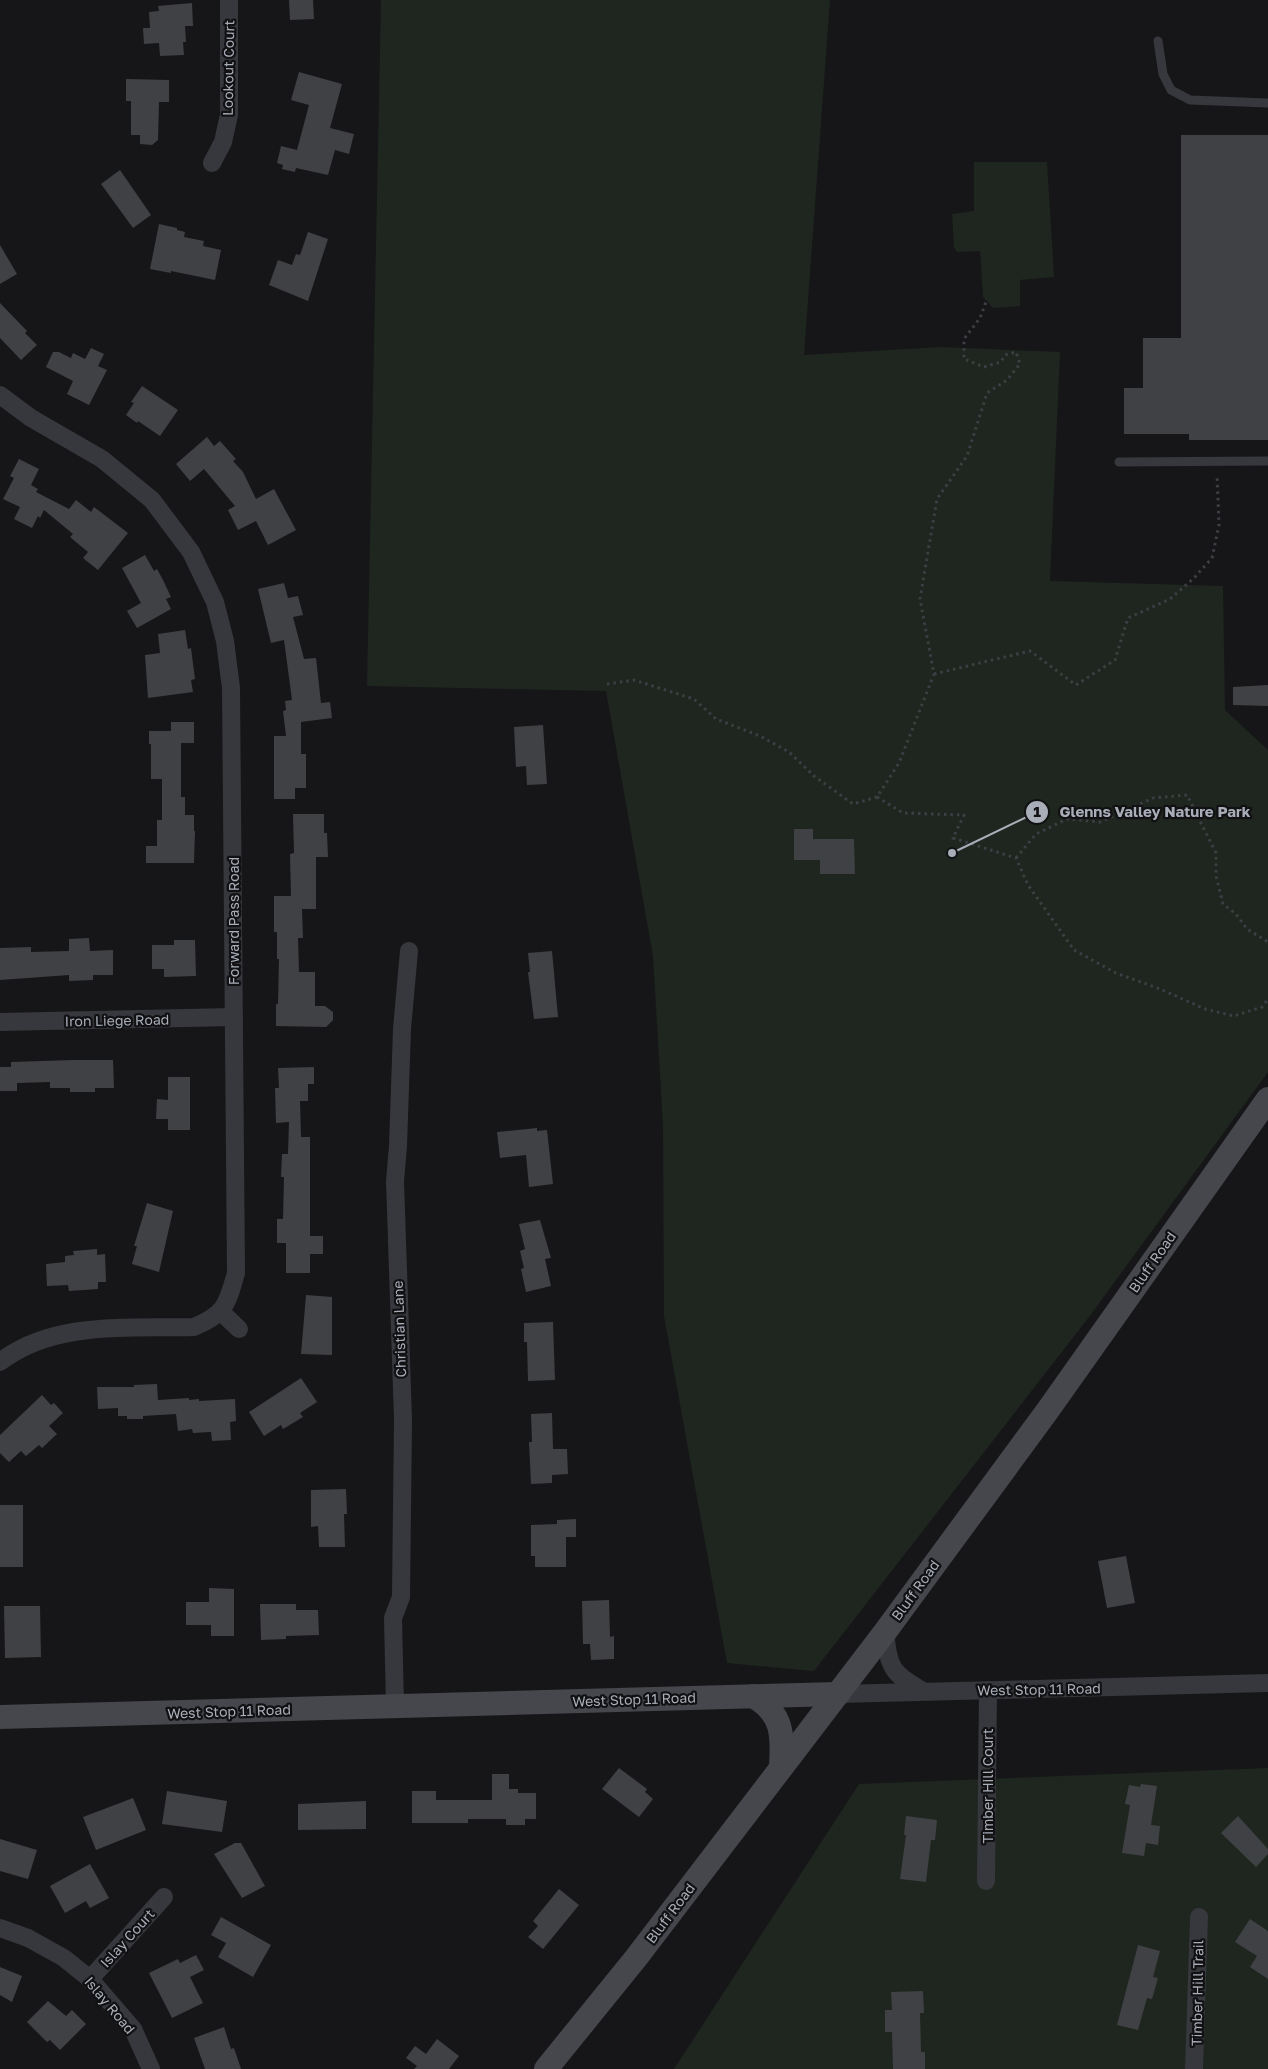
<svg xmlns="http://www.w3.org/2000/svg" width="1268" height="2069" font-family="'Golos Text',sans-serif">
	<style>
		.green { fill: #1e261f }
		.building { fill: #404145 }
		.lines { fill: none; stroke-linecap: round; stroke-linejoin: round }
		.path { stroke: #3d3f44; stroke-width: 3; stroke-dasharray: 2.5 4; stroke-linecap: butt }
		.service { stroke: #37383d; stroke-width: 9 }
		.minor { stroke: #37383d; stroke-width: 18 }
		.secondary { stroke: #45474d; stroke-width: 24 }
		.labels { text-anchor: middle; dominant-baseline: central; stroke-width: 4.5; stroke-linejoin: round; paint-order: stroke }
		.street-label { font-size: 14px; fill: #a8adb8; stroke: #111113 }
		.leader { fill: none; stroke: #a8adb8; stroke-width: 2 }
		.callout-dot { fill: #a8adb8; stroke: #111113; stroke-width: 2 }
		.mark-label { font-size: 15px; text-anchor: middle; font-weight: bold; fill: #111 }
		.callout-label { font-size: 15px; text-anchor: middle; font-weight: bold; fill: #a8adb8; stroke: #111113; stroke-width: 4.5; stroke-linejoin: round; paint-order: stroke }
	</style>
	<rect width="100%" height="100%" fill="#161618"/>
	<!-- green -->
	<g class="green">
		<polygon points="381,0 830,0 804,355 941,347 1060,352 1050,581 1223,586 1225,710 1268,750 1268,1072 1089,1317 814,1671 727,1663 664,1316 663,1126 653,956 606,691 367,686"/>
		<polygon points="974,162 1047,162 1054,277 1020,280 1020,306 993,308 983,297 980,251 957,252 954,247 952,214 974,211"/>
		<polygon points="1268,1768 1268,2069 674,2069 859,1784"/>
	</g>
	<!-- building -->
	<g class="building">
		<polygon points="289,0 313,0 314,19 290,20"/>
		<polygon points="192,3 193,26 185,26 186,42 183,42 184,55 160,56 159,43 144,44 143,28 150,28 149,12 159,11 158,6"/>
		<polygon points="299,72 342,84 330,128 354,134 349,154 335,150 328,175 296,168 295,172 282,169 283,165 277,163 281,146 297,150 309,105 291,100"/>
		<polygon points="126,79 169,80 169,102 159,102 158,140 152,145 140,144 140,135 131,135 131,101 126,101"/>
		<polygon points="1181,135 1268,135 1268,440 1189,440 1189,434 1124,434 1124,388 1143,388 1143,338 1181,338"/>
		<polygon points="120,170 151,215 133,228 101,184"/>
		<polygon points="159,224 177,228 177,230 185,232 184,237 204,241 203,246 221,250 215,280 171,271 171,273 150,269"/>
		<polygon points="308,232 328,239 308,301 269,285 278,260 292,265 296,254 300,255"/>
		<polygon points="0,245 17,274 0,284"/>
		<polygon points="0,303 27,331 25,333 37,345 21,360 0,338"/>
		<polygon points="91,348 104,354 98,366 107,370 89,405 67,394 73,381 46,367 53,352 59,352 71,358 73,353 85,359"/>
		<polygon points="142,386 178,410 160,436 138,421 137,423 126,415 134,403 131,402"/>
		<polygon points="207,437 214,446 220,441 236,459 233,461 243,472 256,499 274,489 296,530 268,545 256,521 238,530 228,510 235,506 204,469 190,481 176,464"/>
		<polygon points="19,459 39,469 31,485 38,489 36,492 69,509 76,500 91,512 94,507 128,533 98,570 83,558 88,552 70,537 73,534 44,510 40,518 38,516 32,528 14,519 20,507 3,499 14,478 10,476"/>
		<polygon points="145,555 154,571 157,569 163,580 171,597 166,599 171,609 137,628 127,611 141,603 122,568"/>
		<polygon points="284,583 288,598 298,596 303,615 293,617 304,659 316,658 321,703 330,702 332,718 301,722 301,754 306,754 306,788 295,788 295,799 274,799 274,736 286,736 283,711 286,710 285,701 292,700 284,640 271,643 258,589"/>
		<polygon points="185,630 188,649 191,648 195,679 191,680 193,692 148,698 145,655 160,653 158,634"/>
		<polygon points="1268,685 1268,706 1233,705 1233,687"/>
		<polygon points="171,722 194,722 194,743 181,743 181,797 185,797 185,815 194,815 194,831 195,831 194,863 146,863 146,846 157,846 157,820 162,820 162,779 151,779 151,744 149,744 149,731 171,731"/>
		<polygon points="543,725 547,784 527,785 526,766 516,767 514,727"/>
		<polygon points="293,814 324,814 324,833 327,833 328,857 316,857 316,909 302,909 303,938 298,938 299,972 315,972 315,1006 325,1006 333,1012 333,1020 326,1027 276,1026 276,1004 278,1004 279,959 277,959 277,932 274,932 274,896 291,896 290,854 294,853"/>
		<polygon points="794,829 813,829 813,839 854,839 855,874 820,874 820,860 794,860"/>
		<polygon points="89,938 90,951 113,950 113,975 93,975 93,980 69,981 69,975 0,980 0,948 31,947 31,952 69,951 69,939"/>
		<polygon points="174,940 195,940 196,976 164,977 164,969 152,969 152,945 174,945"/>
		<polygon points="552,951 558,1017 534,1019 528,972 530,972 528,953"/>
		<polygon points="73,1060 113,1060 114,1088 95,1088 95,1092 70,1092 70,1088 50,1088 50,1082 17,1083 17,1091 0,1091 0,1067 11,1067 11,1062"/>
		<polygon points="314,1067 314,1084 308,1084 308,1101 300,1101 301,1137 310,1137 310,1236 323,1236 323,1254 310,1254 310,1273 286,1273 286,1243 277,1243 277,1219 283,1219 284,1177 281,1177 282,1154 288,1154 289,1122 276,1123 275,1088 279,1088 278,1068"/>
		<polygon points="168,1077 190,1077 190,1130 168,1130 168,1119 156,1119 157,1099 168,1100"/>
		<polygon points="537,1128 537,1131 547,1130 553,1184 529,1187 526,1155 500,1158 497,1132"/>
		<polygon points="147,1203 173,1211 159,1272 132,1264 137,1246 134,1246"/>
		<polygon points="540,1220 551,1258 545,1259 551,1286 526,1292 521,1269 524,1268 520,1251 525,1249 519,1224"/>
		<polygon points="97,1249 97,1255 105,1254 106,1282 98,1282 98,1289 69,1291 68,1285 47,1286 46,1264 65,1262 65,1256 74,1255 73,1251"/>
		<polygon points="306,1295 332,1297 332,1355 301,1354"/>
		<polygon points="553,1322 555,1380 528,1381 527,1342 524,1342 524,1323"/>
		<polygon points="301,1378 317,1402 300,1413 303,1417 283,1429 281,1425 264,1436 249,1412"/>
		<polygon points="157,1384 158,1400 189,1398 189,1400 199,1399 199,1401 235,1399 236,1421 230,1422 231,1440 212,1441 211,1432 193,1433 192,1429 178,1431 176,1414 143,1416 143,1419 127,1419 127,1416 118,1416 118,1408 98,1409 97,1387 134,1387 134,1385"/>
		<polygon points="42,1395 51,1405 54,1403 63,1413 49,1426 57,1434 42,1448 39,1445 26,1456 21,1451 9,1462 0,1453 0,1435"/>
		<polygon points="552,1413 553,1449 567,1449 568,1474 552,1475 552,1483 531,1484 529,1442 532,1442 531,1414"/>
		<polygon points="346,1489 347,1514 344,1514 345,1547 319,1547 318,1526 311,1527 311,1490"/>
		<rect x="0" y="1505" width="23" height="62"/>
		<polygon points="576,1519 576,1537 566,1537 566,1567 535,1567 535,1556 531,1556 531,1525 557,1524 557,1520"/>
		<polygon points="1126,1556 1135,1603 1107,1608 1098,1561"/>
		<polygon points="209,1588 234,1589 234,1636 211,1636 211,1625 186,1625 186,1602 209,1602"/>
		<polygon points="609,1600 610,1637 614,1636 614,1659 591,1660 590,1644 583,1644 582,1601"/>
		<polygon points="260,1604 296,1604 296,1610 318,1610 319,1635 286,1636 286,1639 261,1640"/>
		<polygon points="4,1606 40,1606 41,1657 5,1658"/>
		<polygon points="619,1768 647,1789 645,1792 653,1799 639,1817 602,1789"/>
		<polygon points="492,1774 509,1774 509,1789 518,1789 518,1793 536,1793 536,1819 525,1819 525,1825 506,1825 506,1819 468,1819 468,1823 412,1823 412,1791 436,1791 436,1800 492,1800"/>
		<polygon points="1141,1784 1157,1786 1151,1825 1160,1826 1158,1845 1146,1843 1144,1856 1122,1853 1130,1805 1125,1804 1129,1785 1140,1787"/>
		<polygon points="167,1791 227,1801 222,1832 162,1824"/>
		<polygon points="133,1798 146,1830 96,1850 83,1817"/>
		<polygon points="366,1801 366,1829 298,1830 298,1804"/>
		<polygon points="906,1816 937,1820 935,1840 931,1840 926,1882 900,1879 906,1835 904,1835"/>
		<polygon points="1238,1816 1268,1849 1268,1854 1256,1867 1221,1833"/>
		<polygon points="0,1839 37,1850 28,1879 0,1871"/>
		<polygon points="235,1843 241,1843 265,1886 242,1898 214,1854"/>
		<polygon points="90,1864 109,1898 90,1908 86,1901 65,1913 50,1886"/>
		<polygon points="559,1889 579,1905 543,1949 528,1937 538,1926 533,1921"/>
		<polygon points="221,1917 271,1945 253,1977 218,1957 226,1943 211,1935"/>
		<polygon points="1250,1919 1268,1931 1268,1979 1250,1967 1257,1956 1235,1942"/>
		<polygon points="1138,1945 1160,1951 1153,1977 1158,1978 1152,1999 1147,1998 1138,2030 1117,2025"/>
		<polygon points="196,1955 204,1970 190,1977 203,2003 172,2018 149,1973 178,1959 180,1963"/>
		<polygon points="0,1967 22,1976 12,2002 0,1995"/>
		<polygon points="923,1991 924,2013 920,2013 921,2052 925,2052 925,2069 893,2069 892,2032 885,2032 885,2010 892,2010 891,1992"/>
		<polygon points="48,2001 66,2016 72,2010 86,2024 60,2050 50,2040 47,2042 27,2022"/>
		<polygon points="224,2027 231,2049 234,2048 241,2069 205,2069 194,2038"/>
		<polygon points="437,2039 459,2056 449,2069 414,2069 417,2066 406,2058 415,2046 426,2054"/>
	</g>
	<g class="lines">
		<!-- path -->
		<g class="path">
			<polyline points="934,674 1030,651 1076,685 1115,660 1128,618 1170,599 1194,578 1212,558 1219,525 1217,475"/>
			<polyline points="607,684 634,680 694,699 716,719 760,736 789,752 814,776 853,804 877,797 899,763 934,674 920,599 937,499 967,456 987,393 1007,380 1020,364 1016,352 1005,355 1001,362 984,367 964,359 964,339 980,318 986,302"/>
			<polyline points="877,797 903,813 964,815 953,838 1016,858 1028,885 1074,950 1116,973 1160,989 1205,1009 1234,1016 1262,1007 1268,999"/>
			<polyline points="1016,858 1036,834 1067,819 1100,822 1153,798 1187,795 1216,853 1216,876 1223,904 1236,914 1247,929 1268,942"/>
		</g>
		<!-- service -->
		<g class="service">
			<polyline points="1158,41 1163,74 1171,90 1190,100 1268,103"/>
			<polyline points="1119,462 1268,461"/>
		</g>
		<!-- minor -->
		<g class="minor">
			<polyline points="212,163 223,142 229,115 229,0"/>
			<path d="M0 395 31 418 102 459 152 500 191 552 215 602 225 641 231 688 236 1273C227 1304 226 1314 194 1327 129 1329 54 1320 0 1362"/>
			<polyline points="0,1022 234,1017"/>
			<polyline points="220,1311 239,1329"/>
			<path d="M885 1632C889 1668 891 1673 923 1691"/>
			<polyline points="838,1694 1268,1683"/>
			<polyline points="395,1706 393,1618 401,1597 403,1419 395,1181 398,1146 402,1029 409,951"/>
			<polyline points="986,1881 988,1690"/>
			<polyline points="0,1928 28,1938 64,1958 90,1979 133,2029 151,2069"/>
			<polyline points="90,1979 164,1897"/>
			<polyline points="1194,2069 1199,1917"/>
		</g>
		<!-- secondary -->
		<g class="secondary">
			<path d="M753 1696C783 1713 783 1735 781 1766"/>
			<polyline points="0,1717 838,1694"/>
			<polyline points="546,2069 636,1958 885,1632 1048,1410 1268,1099"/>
		</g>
	</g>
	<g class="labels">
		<!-- street labels -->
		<g class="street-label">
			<text transform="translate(228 68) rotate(-89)">Lookout Court</text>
			<text transform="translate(233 921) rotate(-90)">Forward Pass Road</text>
			<text transform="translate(117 1020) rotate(-1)">Iron Liege Road</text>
			<text transform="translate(1152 1262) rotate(-55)">Bluff Road</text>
			<text transform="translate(399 1329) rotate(-92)">Christian Lane</text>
			<text transform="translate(915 1590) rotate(-54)">Bluff Road</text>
			<text transform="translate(1039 1689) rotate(-1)">West Stop 11 Road</text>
			<text transform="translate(634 1699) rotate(-2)">West Stop 11 Road</text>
			<text transform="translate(229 1711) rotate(-2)">West Stop 11 Road</text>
			<text transform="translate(987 1786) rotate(-90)">Timber Hill Court</text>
			<text transform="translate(670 1913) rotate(-53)">Bluff Road</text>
			<text transform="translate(127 1938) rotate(-48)">Islay Court</text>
			<text transform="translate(1197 1993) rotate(-89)">Timber Hill Trail</text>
			<text transform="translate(110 2005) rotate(50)">Islay Road</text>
		</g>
	</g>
	<!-- callouts -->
	<path class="leader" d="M952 853L1037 812"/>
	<g class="callout-dot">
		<circle cx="952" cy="853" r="5"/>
		<circle cx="1037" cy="812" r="12"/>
	</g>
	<g class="mark-label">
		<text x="1037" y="817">1</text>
	</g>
	<g class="callout-label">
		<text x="1155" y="817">Glenns Valley Nature Park</text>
	</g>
</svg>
